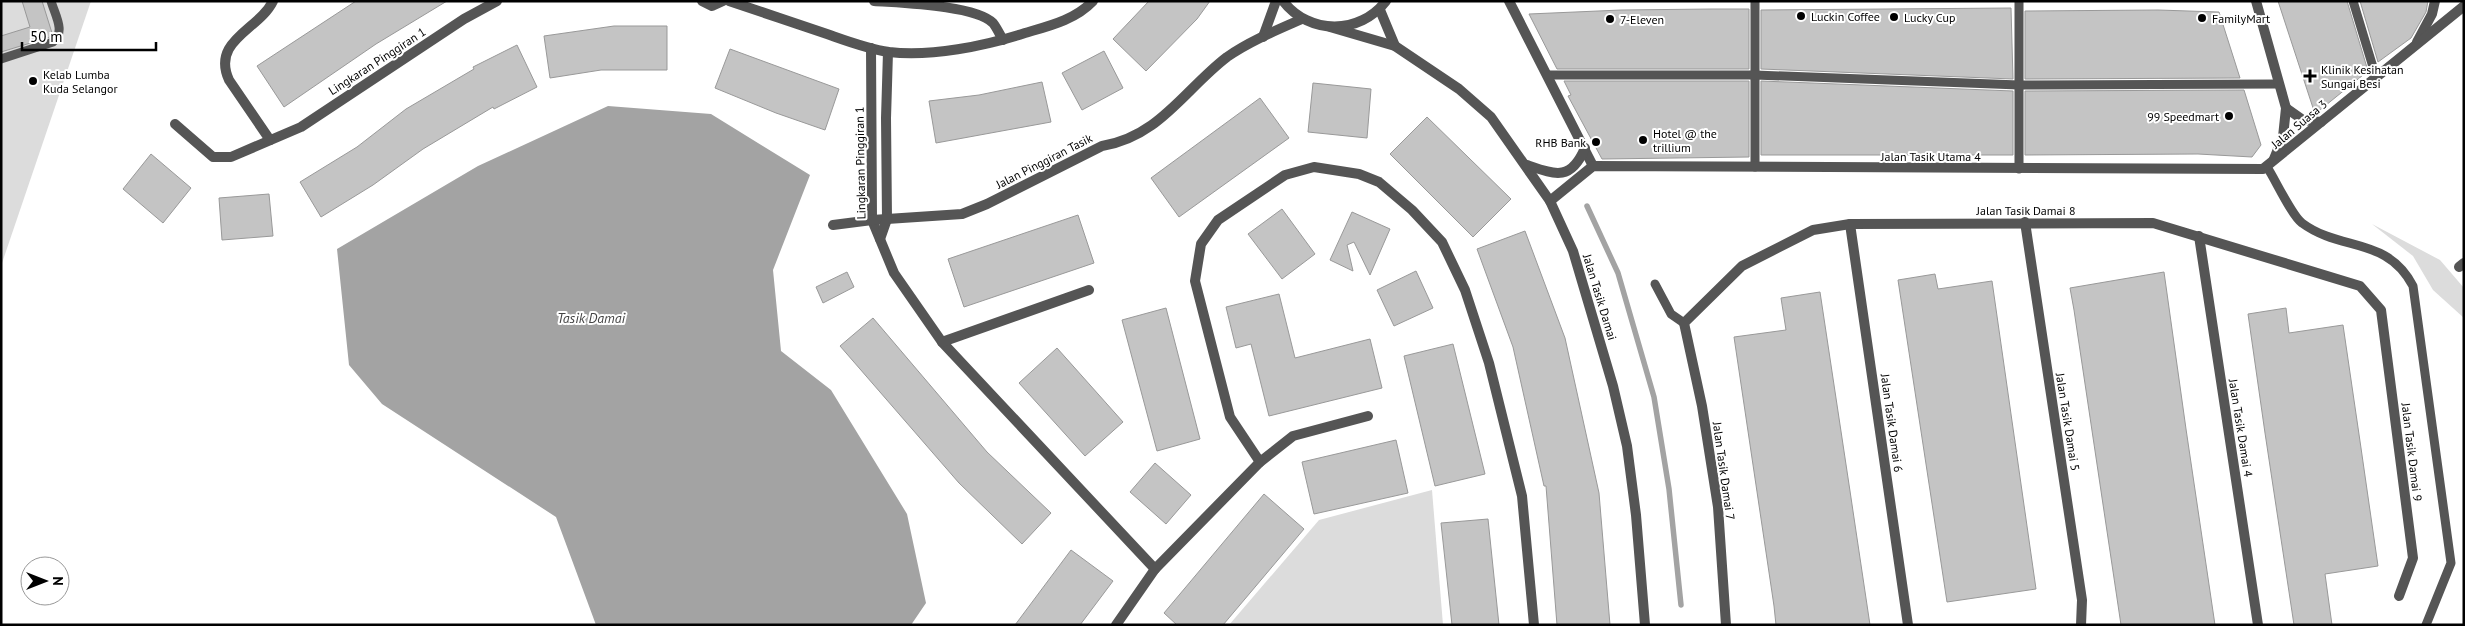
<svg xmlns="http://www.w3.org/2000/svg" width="2465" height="626" font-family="'PT Sans',sans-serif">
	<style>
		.green { fill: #dcdcdc }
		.water { fill: #a3a3a3 }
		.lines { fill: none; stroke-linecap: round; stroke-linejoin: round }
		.stream { stroke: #a3a3a3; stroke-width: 5.5 }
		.building { fill: #c4c4c4; stroke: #999 }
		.lane { stroke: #555; stroke-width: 9 }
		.street { stroke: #555; stroke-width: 10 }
		.poi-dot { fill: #000; stroke: #fff; stroke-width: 2 }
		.labels { text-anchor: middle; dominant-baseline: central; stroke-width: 4; stroke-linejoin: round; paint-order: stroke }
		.poi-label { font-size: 12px; fill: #000; stroke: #fff; text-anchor: start }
		.street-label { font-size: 12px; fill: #000; stroke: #fff }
		.water-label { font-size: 14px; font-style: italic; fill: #444; stroke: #fff }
	</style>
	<rect width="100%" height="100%" fill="#fff"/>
	<!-- green -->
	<g class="green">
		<polygon points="1,1 91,1 1,266"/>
		<polygon points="2372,224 2440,260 2464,288 2464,318 2433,290 2413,256"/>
		<polygon points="1432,490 1443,625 1229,625 1319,520"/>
	</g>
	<!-- water -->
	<polygon class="water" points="608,106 711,114 810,175 773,270 781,351 831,390 907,514 926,603 911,625 596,625 556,517 382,404 349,365 337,249 478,166"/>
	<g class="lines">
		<!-- stream -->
		<polyline class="stream" points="1587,206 1618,273 1654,397 1669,489 1681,605"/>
	</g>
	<!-- building -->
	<g class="building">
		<polygon points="22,1 42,1 52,33 50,37 1,52 1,36 30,27"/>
		<polygon points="356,1 447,1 376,44 284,107 257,66"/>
		<polygon points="1149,1 1210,1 1197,19 1146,71 1113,39"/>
		<polygon points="2278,1 2347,1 2368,71 2315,114"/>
		<polygon points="2360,1 2428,1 2426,12 2411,38 2378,62"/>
		<polygon points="2011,8 2013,79 1761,69 1761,10"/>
		<polygon points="1712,9 1749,9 1749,69 1557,69 1529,14 1621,10"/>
		<polygon points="2158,10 2219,12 2240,78 2025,79 2025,11"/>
		<polygon points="614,26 667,26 667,70 601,70 550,78 544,36"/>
		<polygon points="517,45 537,87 494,109 493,107 423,149 373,185 321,217 300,182 357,147 406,109 474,69 473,67"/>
		<polygon points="730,49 839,89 825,130 776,113 715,88"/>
		<polygon points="1104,51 1123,88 1082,110 1062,73"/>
		<polygon points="1564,81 1749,81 1749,157 1602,159 1568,96 1571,95"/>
		<polygon points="1761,81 2013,91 2013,155 1761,155"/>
		<polygon points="1042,82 1051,122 936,143 929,101 979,95"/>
		<polygon points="1313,83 1371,89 1367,138 1308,132"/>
		<polygon points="2244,90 2261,145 2252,157 2198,154 2025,155 2025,91"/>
		<polygon points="1260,98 1289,138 1179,217 1151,178"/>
		<polygon points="1427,117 1511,199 1473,237 1390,154"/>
		<polygon points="151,154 191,188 163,223 123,189"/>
		<polygon points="269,194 273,236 222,240 219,198"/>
		<polygon points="1282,209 1315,254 1282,279 1248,234"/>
		<polygon points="1352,212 1390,229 1370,275 1354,242 1347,245 1353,271 1330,260"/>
		<polygon points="1078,215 1094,263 964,307 948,259"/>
		<polygon points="1525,231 1565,338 1599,493 1610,625 1557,625 1546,486 1544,486 1513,347 1477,249"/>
		<polygon points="1416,271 1433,308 1394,326 1377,290"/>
		<polygon points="847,272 854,287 823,303 816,287"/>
		<polygon points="2164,272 2186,429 2215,625 2121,625 2074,310 2070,288"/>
		<polygon points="1935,274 1938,289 1992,281 2036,589 1947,602 1898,280"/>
		<polygon points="1820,292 1850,491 1870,625 1776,625 1774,606 1734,337 1786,330 1781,298"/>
		<polygon points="1279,294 1295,358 1370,339 1382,388 1269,416 1251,344 1236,348 1226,307"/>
		<polygon points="1166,308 1200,439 1157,451 1122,320"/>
		<polygon points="2286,308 2289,333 2343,325 2361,448 2378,566 2325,574 2332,625 2294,625 2265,433 2248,314"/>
		<polygon points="873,318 987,452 1051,513 1022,544 959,483 840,346"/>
		<polygon points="1453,344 1485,474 1435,486 1404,356"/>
		<polygon points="1057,348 1123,422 1085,456 1019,383"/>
		<polygon points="1396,440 1408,493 1314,514 1302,462"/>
		<polygon points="1155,463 1191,495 1166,524 1130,492"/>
		<polygon points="1264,494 1304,529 1223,625 1177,625 1164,613"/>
		<polygon points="1488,519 1499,625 1452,625 1441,523"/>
		<polygon points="1071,550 1113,581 1080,625 1015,625"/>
	</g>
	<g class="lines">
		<!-- lane -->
		<g class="lane">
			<polyline points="1755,1 1755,167"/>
			<polyline points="2019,1 2019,169"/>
			<polyline points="2353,1 2376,77"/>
			<path d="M1 59 53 42C66 32 55 15 51 1"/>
			<polyline points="1548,75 1755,75 2019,85 2279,84"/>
			<path d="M2267 167C2275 179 2292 216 2302 223 2341 252 2387 236 2413 286L2451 563 2426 625"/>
			<polyline points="1655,284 1671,314 1684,323"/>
		</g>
		<!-- street -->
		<g class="street">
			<polyline points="702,1 712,6 723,1"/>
			<path d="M729 1C762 12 794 23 827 34 847 41 868 49 889 52 931 57 985 46 1025 33 1049 26 1075 20 1093 1"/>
			<path d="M874 1C899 3 975 5 993 23 997 28 1000 35 1003 40"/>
			<path d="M1283 1C1309 35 1360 35 1386 1"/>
			<polyline points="1509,1 1593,166"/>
			<polyline points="2256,1 2286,108 2283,137 2274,159"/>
			<polyline points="1380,10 1395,46"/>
			<polyline points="1330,27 1395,46 1459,89 1491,117 1550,201 1573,251 1613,386 1627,446 1636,515 1645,625"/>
			<polyline points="1263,37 1276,1"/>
			<polyline points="2417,42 2432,14 2435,1"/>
			<polyline points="871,48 872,220 894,273 942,342 1155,569"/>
			<polyline points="2286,108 2303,120 2321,122"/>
			<polyline points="175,124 213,157 231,157 301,127 464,19 497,1"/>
			<path d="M270 140 229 80C211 40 259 30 273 1"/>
			<path d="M1527 165C1556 175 1571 181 1585 148"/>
			<polyline points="1550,201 1593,166 2263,169 2464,6"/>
			<polyline points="2025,222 2082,600 2081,625"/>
			<polyline points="1850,224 1908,625"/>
			<path d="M833 225 872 220 962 214 987 204 1102 146C1159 137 1185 89 1227 57 1250 41 1277 30 1302 19"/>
			<polyline points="2199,236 2258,625"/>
			<polyline points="880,239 887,219 886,118 888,52"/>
			<polyline points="2459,267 2464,263"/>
			<polyline points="942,342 1089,290"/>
			<polyline points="1260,462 1230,417 1195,281 1201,244 1218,220 1285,175 1314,167 1359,174 1379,182 1412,210 1442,242 1465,290 1489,363 1522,496 1534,625"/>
			<polyline points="1116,625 1155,569 1260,462 1293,436 1368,416"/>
			<polyline points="1726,625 1718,507 1702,406 1684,323 1742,266 1813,230 1850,224 2153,223 2360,286 2381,310 2413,558 2399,596"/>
		</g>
	</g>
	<!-- markers -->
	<g class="poi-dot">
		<circle cx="1801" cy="16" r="5"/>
		<circle cx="1894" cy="17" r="5"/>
		<circle cx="2202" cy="18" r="5"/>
		<circle cx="1610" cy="19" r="5"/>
		<path d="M2307.5 68.5h5v5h5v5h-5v5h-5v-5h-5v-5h5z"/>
		<circle cx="33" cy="81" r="5"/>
		<circle cx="2229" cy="116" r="5"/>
		<circle cx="1643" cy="140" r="5"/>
		<circle cx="1596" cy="142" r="5"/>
	</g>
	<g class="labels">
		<!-- poi labels -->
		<g class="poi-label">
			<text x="1811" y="16">Luckin Coffee</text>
			<text x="1904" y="17">Lucky Cup</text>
			<text x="2212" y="18">FamilyMart</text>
			<text x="1620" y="19">7-Eleven</text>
			<text x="2321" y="69">Klinik Kesihatan<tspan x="2321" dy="14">Sungai Besi</tspan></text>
			<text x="43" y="74">Kelab Lumba<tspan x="43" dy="14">Kuda Selangor</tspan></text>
			<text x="2219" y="116" text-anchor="end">99 Speedmart</text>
			<text x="1653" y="133">Hotel @ the<tspan x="1653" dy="14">trillium</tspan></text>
			<text x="1586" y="142" text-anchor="end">RHB Bank</text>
		</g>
		<!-- street labels -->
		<g class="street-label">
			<text transform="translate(377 61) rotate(-33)">Lingkaran Pinggiran 1</text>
			<text transform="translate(2299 124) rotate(-40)">Jalan Suasa 3</text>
			<text x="1931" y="156">Jalan Tasik Utama 4</text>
			<text transform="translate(1044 161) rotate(-27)">Jalan Pinggiran Tasik</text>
			<text transform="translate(860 163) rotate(-91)">Lingkaran Pinggiran 1</text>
			<text x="2026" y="210">Jalan Tasik Damai 8</text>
			<text transform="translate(1600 297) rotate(73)">Jalan Tasik Damai</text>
			<text transform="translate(2068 422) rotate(81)">Jalan Tasik Damai 5</text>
			<text transform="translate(1892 423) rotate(82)">Jalan Tasik Damai 6</text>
			<text transform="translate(2241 428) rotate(81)">Jalan Tasik Damai 4</text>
			<text transform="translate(2412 452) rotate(83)">Jalan Tasik Damai 9</text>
			<text transform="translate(1724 471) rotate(82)">Jalan Tasik Damai 7</text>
		</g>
		<!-- water labels -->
		<g class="water-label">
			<text x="591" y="318">Tasik Damai</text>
		</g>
	</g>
	<!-- border -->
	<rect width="2465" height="626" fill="none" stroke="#000000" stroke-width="5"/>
	<!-- north arrow -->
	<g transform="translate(45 581) rotate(90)"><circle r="24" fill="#ffffff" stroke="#999999"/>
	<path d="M0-4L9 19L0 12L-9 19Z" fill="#000000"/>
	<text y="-8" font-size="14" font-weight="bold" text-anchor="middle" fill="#000000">N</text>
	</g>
	<!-- scale -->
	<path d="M22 42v8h134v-8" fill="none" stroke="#000000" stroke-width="2.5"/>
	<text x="30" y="42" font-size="15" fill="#000000" stroke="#ffffff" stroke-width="4" paint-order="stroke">50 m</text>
</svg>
